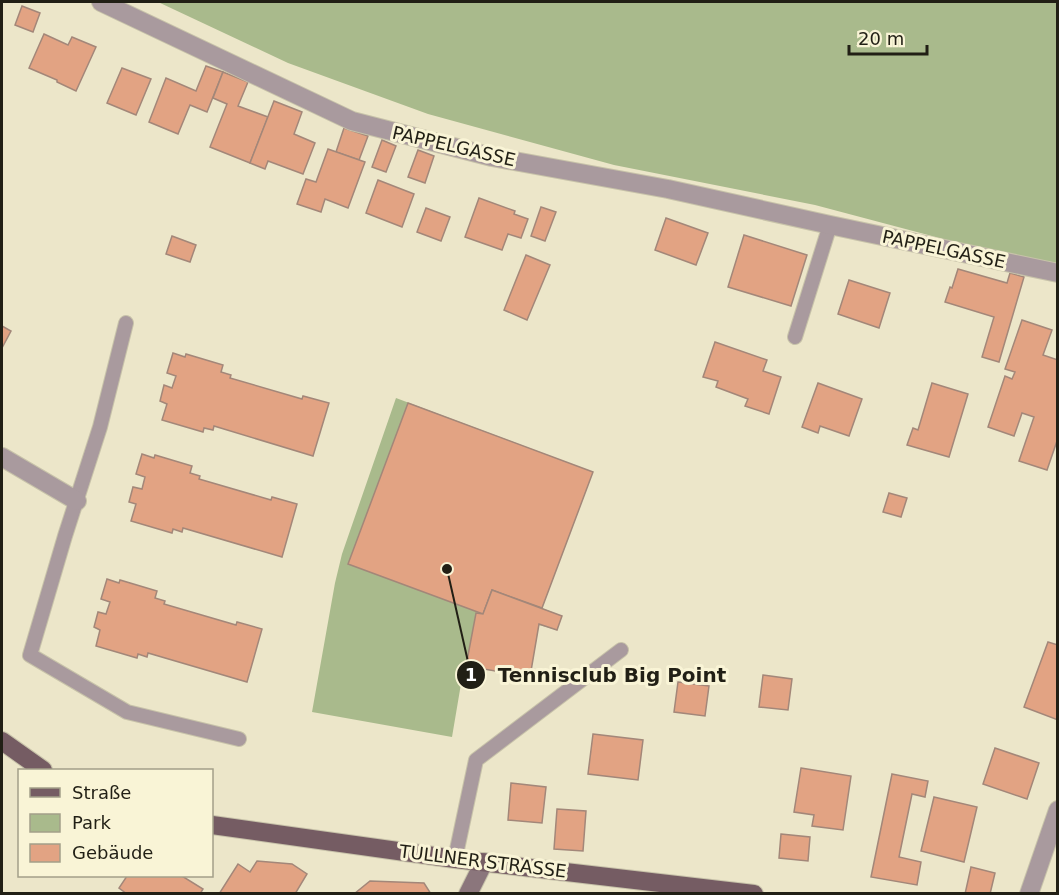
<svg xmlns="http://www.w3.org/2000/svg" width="1059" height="895" font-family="'DejaVu Sans',sans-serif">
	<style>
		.green { fill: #a9ba8c }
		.building { fill: #e2a383; stroke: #a38779; stroke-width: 1.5 }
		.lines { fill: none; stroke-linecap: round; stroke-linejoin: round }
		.lane-casing { stroke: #c7c2a9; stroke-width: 16 }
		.street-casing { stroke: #c7c2a9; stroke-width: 20 }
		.secondary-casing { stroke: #c7c2a9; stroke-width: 20 }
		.primary-casing { stroke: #c7c2a9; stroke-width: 20 }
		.lane { stroke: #a99a9e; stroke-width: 14 }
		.street { stroke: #a99a9e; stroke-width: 18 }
		.secondary { stroke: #8b767c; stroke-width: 18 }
		.primary { stroke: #755c63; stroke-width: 18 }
		.labels { text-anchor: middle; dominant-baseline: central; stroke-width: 6; stroke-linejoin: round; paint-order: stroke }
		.street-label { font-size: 18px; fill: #211f15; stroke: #f9f4d6 }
		.leader { fill: none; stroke: #211f15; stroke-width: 2 }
		.callout-dot { fill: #211f15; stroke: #f9f4d6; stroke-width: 2 }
		.mark-label { font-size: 18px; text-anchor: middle; font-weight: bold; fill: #fff }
		.callout-label { font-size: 20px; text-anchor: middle; font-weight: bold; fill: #211f15; stroke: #f9f4d6; stroke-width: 6; stroke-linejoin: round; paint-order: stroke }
	</style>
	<rect width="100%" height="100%" fill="#ece6c9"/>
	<!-- green -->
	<g class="green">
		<polygon points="158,2 1057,2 1057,263 996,253 815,205 614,165 428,114 288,63"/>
		<polygon points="396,398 593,472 542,608 562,616 557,630 539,625 530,677 464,666 452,737 312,712 335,583 342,554"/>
	</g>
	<!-- building -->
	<g class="building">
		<polygon points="22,6 40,13 33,32 15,25"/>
		<polygon points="44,34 68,45 72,37 96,47 76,91 57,82 57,80 29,68"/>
		<polygon points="206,66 223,72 207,112 190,105 178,134 149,122 166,78 196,91"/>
		<polygon points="122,68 151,79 136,115 107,103"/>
		<polygon points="223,72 248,82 238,106 268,117 250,163 210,147 227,104 213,98"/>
		<polygon points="274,101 302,112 294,134 315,143 303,174 268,161 265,169 250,163"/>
		<polygon points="344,128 368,136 359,160 336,152"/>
		<polygon points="382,140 396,146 386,172 372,167"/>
		<polygon points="328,149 365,162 348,208 325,199 321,212 297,204 306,179 316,182"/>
		<polygon points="418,150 434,156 425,183 408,177"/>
		<polygon points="378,180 414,194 402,227 366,213"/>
		<polygon points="479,198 515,211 514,214 528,219 521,238 508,234 502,250 465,237"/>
		<polygon points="541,207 556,212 545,241 531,236"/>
		<polygon points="426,208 450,217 441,241 417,232"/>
		<polygon points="666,218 708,233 696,265 655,250"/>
		<polygon points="744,235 807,255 791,306 728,287"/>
		<polygon points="172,236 196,245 190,262 166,254"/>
		<polygon points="526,255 550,265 527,320 504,310"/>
		<polygon points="958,269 1007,283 1010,273 1024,277 999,362 982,357 994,317 945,302 950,287 952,288"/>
		<polygon points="849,280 890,293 879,328 838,314"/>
		<polygon points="1022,320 1052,330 1043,355 1058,360 1058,438 1047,470 1019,461 1034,417 1022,413 1014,436 988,427 1005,376 1012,379 1015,372 1005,369"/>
		<polygon points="2,326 11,331 2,348"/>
		<polygon points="715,342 767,360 763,371 781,377 769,414 745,406 748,399 716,387 718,381 703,377"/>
		<polygon points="173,353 185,357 186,354 223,365 221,372 231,375 230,378 302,399 303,396 329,403 313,456 214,426 213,430 204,428 203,432 162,420 167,404 160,401 164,385 172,388 176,376 167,373"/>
		<polygon points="818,383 862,399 849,436 820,426 818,433 802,427"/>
		<polygon points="932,383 968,394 949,457 907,445 913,428 918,430"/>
		<polygon points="408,403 593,472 542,608 492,590 483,614 348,564"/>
		<polygon points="142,454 154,458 155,455 192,466 190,473 200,476 199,479 271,500 272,497 297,504 282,557 183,528 182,532 173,529 172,533 131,521 136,504 129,502 133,487 142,489 145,477 136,474"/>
		<polygon points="889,493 907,498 901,517 883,512"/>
		<polygon points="107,579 119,583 120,580 157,591 155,598 165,601 164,604 236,625 237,622 262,629 247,682 148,653 147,657 138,654 137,658 96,646 100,630 94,627 98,612 106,614 110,602 101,599"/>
		<polygon points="492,590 562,616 557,630 539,624 530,677 466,666 476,613 483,614"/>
		<polygon points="1048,642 1058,645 1058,720 1024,707"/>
		<polygon points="763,675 792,679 788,710 759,707"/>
		<polygon points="678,682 709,686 705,716 674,712"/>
		<polygon points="593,734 643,740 638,780 588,774"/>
		<polygon points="995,748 1039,763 1027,799 983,784"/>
		<polygon points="801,768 851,776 843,830 812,826 814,815 794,812"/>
		<polygon points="892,774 928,781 925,797 912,794 899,857 921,862 917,885 871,877"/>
		<polygon points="511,783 546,787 542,823 508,820"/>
		<polygon points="934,797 977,807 964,862 921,851"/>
		<polygon points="557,809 586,811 583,851 554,849"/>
		<polygon points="781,834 810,837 808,861 779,858"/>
		<polygon points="257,861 292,864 307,874 295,894 219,894 238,864 250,872"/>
		<polygon points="971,867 995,873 990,894 965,894"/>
		<polygon points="127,876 182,876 203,889 200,894 127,894 119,888"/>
		<polygon points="370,881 424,883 431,894 354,894"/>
	</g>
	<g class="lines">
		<defs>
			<g id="lane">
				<polyline points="126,323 100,427 65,536 30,655 127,712 239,739"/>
				<polyline points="795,337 830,225"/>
				<polyline points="455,859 476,760 621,650"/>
			</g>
			<g id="street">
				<polyline points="101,2 352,121 492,157 668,189 830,225 1058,273"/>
				<polyline points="2,457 77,501"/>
				<polyline points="1029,894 1058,810"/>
			</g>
			<polyline id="secondary" points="468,894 484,862"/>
			<g id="primary">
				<polyline points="2,741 43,770"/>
				<polyline points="212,825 455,859 754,894"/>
			</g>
		</defs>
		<!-- lane casing -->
		<use href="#lane" class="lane-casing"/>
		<!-- street casing -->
		<use href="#street" class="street-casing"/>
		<!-- secondary casing -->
		<use href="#secondary" class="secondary-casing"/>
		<!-- primary casing -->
		<use href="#primary" class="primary-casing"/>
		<!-- lane -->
		<use href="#lane" class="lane"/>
		<!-- street -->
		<use href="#street" class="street"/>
		<!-- secondary -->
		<use href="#secondary" class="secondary"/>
		<!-- primary -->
		<use href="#primary" class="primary"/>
	</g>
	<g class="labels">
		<!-- street labels -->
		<g class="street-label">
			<text transform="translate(454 146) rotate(13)">PAPPELGASSE</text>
			<text transform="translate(944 249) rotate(12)">PAPPELGASSE</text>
			<text transform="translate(483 861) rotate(7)">TULLNER STRASSE</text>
		</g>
	</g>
	<!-- callouts -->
	<path class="leader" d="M447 569L471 675"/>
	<g class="callout-dot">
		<circle cx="447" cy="569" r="6"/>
		<circle cx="471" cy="675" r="15"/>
	</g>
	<g class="mark-label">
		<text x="471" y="681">1</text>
	</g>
	<g class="callout-label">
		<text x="612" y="682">Tennisclub Big Point</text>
	</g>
	<!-- border -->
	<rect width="1059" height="895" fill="none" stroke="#211f15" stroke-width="6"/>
	<!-- legend -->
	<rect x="18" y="769" width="195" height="108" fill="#f9f4d6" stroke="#a39f89" stroke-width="1.5"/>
	<rect x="30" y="788" width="30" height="9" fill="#755c63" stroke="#a39f89" stroke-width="1.5"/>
	<text x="72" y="799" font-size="18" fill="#211f15">Straße</text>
	<rect x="30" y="814" width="30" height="18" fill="#a9ba8c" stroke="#a39f89" stroke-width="1.5"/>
	<text x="72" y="829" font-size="18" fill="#211f15">Park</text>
	<rect x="30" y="844" width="30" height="18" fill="#e2a383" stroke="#a39f89" stroke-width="1.5"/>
	<text x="72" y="859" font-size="18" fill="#211f15">Gebäude</text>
	<!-- scale -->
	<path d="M849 45v9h78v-9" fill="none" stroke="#211f15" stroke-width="3"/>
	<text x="858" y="45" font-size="18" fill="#211f15" stroke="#f9f4d6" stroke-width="4.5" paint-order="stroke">20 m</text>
</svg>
